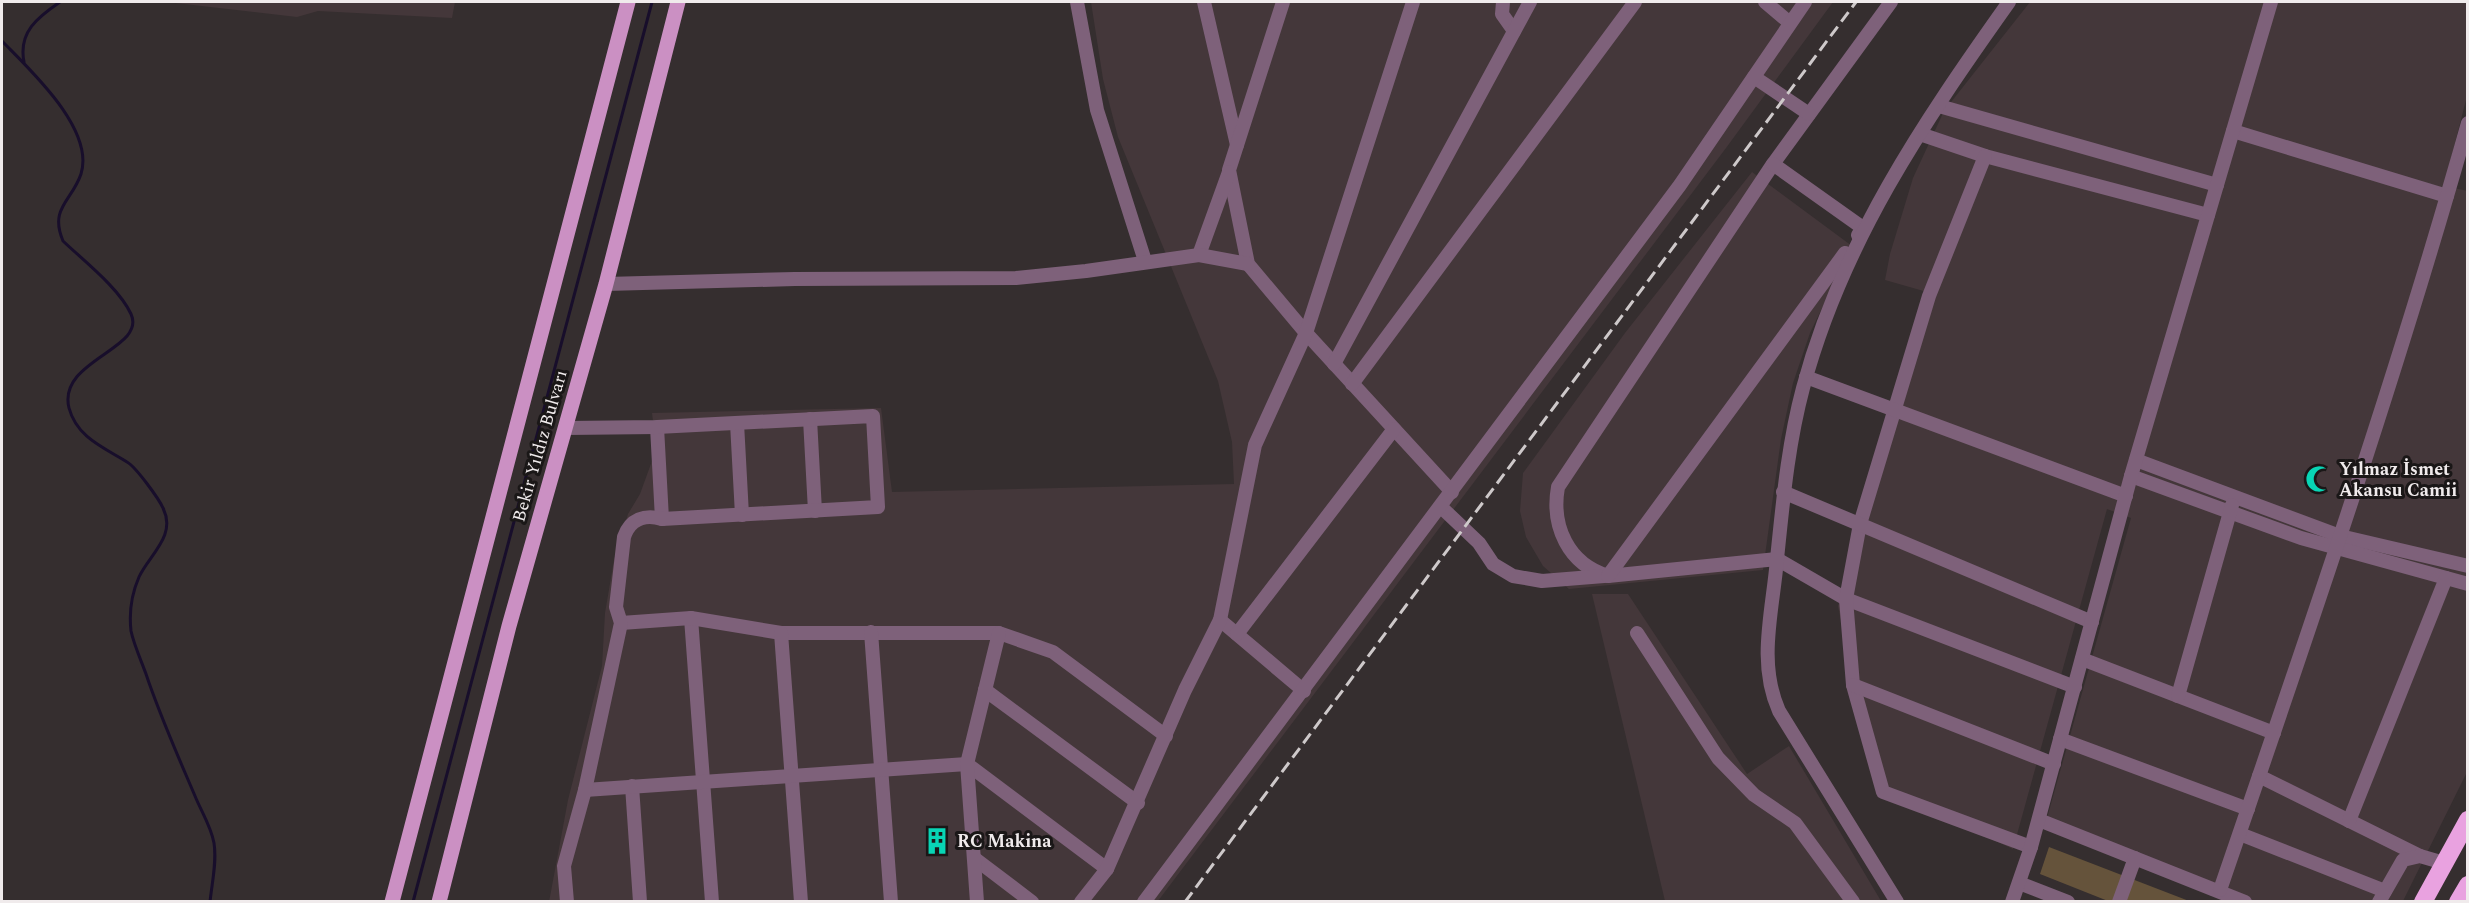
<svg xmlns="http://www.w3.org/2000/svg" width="2469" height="903" font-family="Spectral,serif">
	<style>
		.built { fill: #44373a }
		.green { fill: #65533b }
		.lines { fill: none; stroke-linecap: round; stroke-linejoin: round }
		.stream { stroke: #180e2b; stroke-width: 3 }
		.minor { stroke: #7e617a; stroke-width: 14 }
		.major { stroke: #cb90c3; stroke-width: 15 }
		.highway { stroke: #e9a2e0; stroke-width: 18 }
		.rail { stroke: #cec9ca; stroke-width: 3; stroke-dasharray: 12 6; stroke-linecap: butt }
		.labels { text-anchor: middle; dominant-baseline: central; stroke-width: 6; stroke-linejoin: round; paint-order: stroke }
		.street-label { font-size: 18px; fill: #f0ebec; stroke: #1a1717 }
		.poi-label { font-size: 18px; font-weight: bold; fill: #f0ebec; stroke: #1a1717; text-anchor: start }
	</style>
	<rect width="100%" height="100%" fill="#352e2f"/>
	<!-- built -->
	<g class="built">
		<polygon points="167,2 455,2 452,18 318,11 297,17"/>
		<polygon points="1091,2 1833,2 1726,148 1158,901 549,902 568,800 602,666 605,613 614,560 628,514 640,494 652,461 655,436 652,413 881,408 892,492 1234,484 1232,442 1218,381 1118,137 1103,79"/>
		<polygon points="2030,2 2467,2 2467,96 2444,186 2468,191 2467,772 2403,901 2254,901 2047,818 2131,518 2107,509 2013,849 1874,785 1838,606 1934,294 1885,280 1890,254 1913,178 1944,111"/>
		<polygon points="1752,172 1852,246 1810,333 1793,383 1781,439 1763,570 1569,589 1543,566 1526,537 1520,511 1523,473 1625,333"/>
		<polygon points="1592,594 1628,594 1747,774 1789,746 1881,901 1665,901"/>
	</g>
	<!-- green -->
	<polygon class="green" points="2049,847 2189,901 2108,901 2040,874"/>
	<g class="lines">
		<!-- stream -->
		<g class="stream">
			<path d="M2 41C30 70 95 129 81 174 72 201 49 208 63 241 84 261 119 288 131 314 147 349 57 360 69 408 77 438 105 448 127 462 136 467 159 499 163 508 177 536 149 555 139 577 132 593 129 613 131 631 134 645 141 660 146 674 160 716 178 756 195 796 201 811 211 826 214 843 217 862 212 882 210 902"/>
			<path d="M24 62C18 32 38 17 60 2"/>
			<polyline points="413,902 652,2"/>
		</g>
		<!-- minor -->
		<g class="minor">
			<polyline points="1077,2 1097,110 1145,261"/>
			<polyline points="1204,2 1237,145"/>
			<polyline points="1283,2 1229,170 1248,264 1306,333 1452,492"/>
			<polyline points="1503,2 1502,14 1514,31"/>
			<polyline points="1765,2 1790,23"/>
			<path d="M1891 2 1773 164 1558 487C1551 526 1568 564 1608 576L1777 559 1846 599 2075 687"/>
			<polyline points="1754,77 1809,114"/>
			<polyline points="1939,106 2217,185"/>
			<polyline points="2233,131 2447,196"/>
			<polyline points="1920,134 1985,156 2208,215"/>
			<polyline points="1985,156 1929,296 1860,524 1846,599 1853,685 1883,792 2031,847"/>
			<polyline points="1773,164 1863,228 1858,235"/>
			<polyline points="1199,255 1229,172"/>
			<polyline points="606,284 795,279 1016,278 1086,271 1199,255 1248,264"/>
			<polyline points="1334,364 1530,2"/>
			<polyline points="1806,377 2126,496"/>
			<polyline points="1352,384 1635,2"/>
			<polyline points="810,419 815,511"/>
			<polyline points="737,423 742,515"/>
			<polyline points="657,427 662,519"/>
			<polyline points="2136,460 2340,536 2468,566"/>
			<polyline points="2131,476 2301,538 2468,584"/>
			<polyline points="1783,492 2092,622"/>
			<polyline points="1441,507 1479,543 1493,564 1513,576 1542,581 1604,576"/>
			<polyline points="1608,576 1845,253"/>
			<polyline points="691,618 712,902"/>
			<polyline points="1220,620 1304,691"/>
			<polyline points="621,623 691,618 781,633 999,633 1053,652 1166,736"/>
			<polyline points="871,632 891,902"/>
			<polyline points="781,633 801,902"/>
			<polyline points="1637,633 1718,758 1754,795 1795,823 1853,902"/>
			<polyline points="1237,634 1394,429"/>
			<polyline points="2082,659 2274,733"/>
			<polyline points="1853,685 2054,764"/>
			<polyline points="985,690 1138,803"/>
			<polyline points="2178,696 2232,505"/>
			<polyline points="2060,739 2248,809"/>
			<polyline points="2259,776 2420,856"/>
			<polyline points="632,786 640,902"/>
			<polyline points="585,790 967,764 1107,869"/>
			<polyline points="2039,820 2245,902"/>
			<polyline points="2349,821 2446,578"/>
			<polyline points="2240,834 2385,891"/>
			<polyline points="974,858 1032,902"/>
			<polyline points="2019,883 2068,902"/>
			<path d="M2220 890C2307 636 2395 382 2468 123"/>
			<path d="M567 902 564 866 585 790 621 623 616 607 624 537C630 519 645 514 662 519L878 507 873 416 657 427 567 428"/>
			<polyline points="977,902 967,764 999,633"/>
			<polyline points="1081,902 1107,869 1185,690 1220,620 1255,445 1306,333 1413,2"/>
			<polyline points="1144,902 1680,185 1805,2"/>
			<path d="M1897 902 1779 711C1757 662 1773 610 1777 559 1783 501 1788 444 1803 388 1842 242 1923 123 2009 2"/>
			<polyline points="2012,902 2031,847 2131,476 2271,2"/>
			<polyline points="2119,902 2135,858"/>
			<polyline points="2379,902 2403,860 2420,856 2444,863"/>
		</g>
		<!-- major -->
		<g class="major">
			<polyline points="392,902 628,2"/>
			<polyline points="439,902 509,626 606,284 678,2"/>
		</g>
		<!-- highway -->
		<g class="highway">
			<polyline points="2423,902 2468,820"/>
			<polyline points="2458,902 2468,885"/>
		</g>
		<!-- rail -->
		<polyline class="rail" points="1185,902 1856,2"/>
	</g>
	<!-- icons -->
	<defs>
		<symbol id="mosque-bare" viewBox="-9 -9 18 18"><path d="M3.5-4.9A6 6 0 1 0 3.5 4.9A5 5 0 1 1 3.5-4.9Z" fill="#08d5b5" stroke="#1a1717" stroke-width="2.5" paint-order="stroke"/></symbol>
		<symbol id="building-bare" viewBox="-9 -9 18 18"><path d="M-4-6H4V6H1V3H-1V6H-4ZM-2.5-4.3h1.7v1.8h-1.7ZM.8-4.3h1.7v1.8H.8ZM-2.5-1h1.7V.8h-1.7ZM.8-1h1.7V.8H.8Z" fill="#08d5b5" stroke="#1a1717" stroke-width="2.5" paint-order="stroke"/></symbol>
	</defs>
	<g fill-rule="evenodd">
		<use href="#mosque-bare" x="2300" y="460" width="38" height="38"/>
		<use href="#building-bare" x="918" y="822" width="38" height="38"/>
	</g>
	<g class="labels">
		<!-- street labels -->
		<g class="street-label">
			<text transform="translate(540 446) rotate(-74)">Bekir Yıldız Bulvarı</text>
		</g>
		<!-- poi labels -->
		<g class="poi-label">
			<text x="2339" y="469">Yılmaz İsmet<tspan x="2339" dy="21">Akansu Camii</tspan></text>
			<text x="957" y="841">RC Makina</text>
		</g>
	</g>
	<!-- border -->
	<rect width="2469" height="903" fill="none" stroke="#f0ebec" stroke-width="6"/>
</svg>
